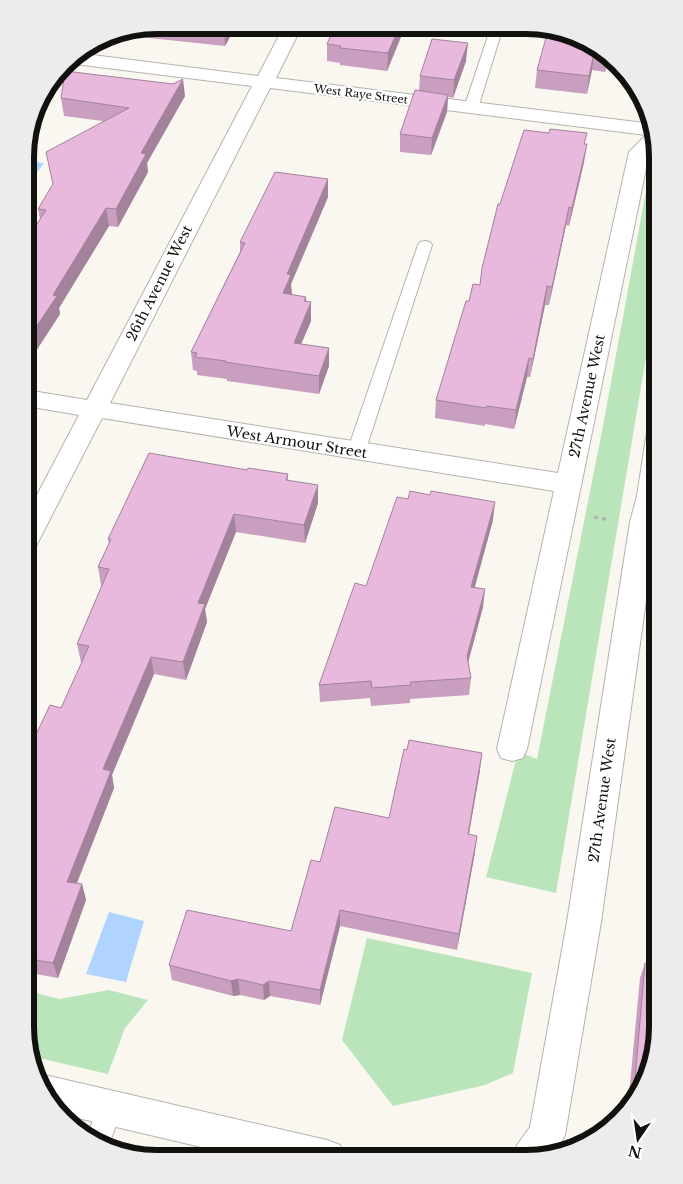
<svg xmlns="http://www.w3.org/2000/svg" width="683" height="1184" font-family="'Libre Baskerville',serif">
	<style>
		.green { fill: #bae4ba }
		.water { fill: #aed4ff }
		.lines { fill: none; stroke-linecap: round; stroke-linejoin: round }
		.lane-casing { stroke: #b5b3ad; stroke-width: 2 }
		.street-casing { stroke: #b5b3ad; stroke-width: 2 }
		.path { stroke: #b2b0ab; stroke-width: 3; stroke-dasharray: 4 4; stroke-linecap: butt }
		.lane { fill: #fff; fill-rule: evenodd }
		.street { fill: #fff; fill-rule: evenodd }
		.wall { fill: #c89fbe }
		.shaded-wall { fill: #a3829b }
		.building { fill: #e9b9dd; stroke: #a3829b }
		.labels { text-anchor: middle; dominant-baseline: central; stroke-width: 4.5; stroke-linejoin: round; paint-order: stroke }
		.far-street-label { font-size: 11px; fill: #11110e; stroke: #fff }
		.street-label { font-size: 14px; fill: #11110e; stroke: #fff }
		.rim { fill: none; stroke: #11110e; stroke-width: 6 }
	</style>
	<rect width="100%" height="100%" fill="#f9f7f0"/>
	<!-- green -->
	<g class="green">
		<polygon points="653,153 658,159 658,286 556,893 486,877 518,752 537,759 603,426"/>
		<polygon points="367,938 532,973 513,1073 485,1085 393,1106 342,1040"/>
		<polygon points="25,990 59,999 109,990 148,1000 125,1028 108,1074 30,1056 25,1027"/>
	</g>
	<!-- water -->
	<g class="water">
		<polygon points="26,161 44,163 26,188"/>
		<polygon points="109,912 144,921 126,982 86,974"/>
	</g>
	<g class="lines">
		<defs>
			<g id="lane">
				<polygon points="491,27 503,27 478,108 476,111 466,111 464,108"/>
				<polygon points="425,241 430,242 432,245 365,452 362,456 356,458 350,456 347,452 418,245 420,242"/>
				<polygon points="110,1096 119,1099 122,1108 109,1145 87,1136 101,1099"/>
			</g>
			<g id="street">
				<path d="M284 26H302L276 78 653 124 656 147 649 154 527 749 523 758 512 761 501 758 497 749 554 491 102 418 35 548 26 551V516L79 415 26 406V390L87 400 252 86 66 63 77 53 258 76ZM270 88 646 135 629 152 558 473 110 403Z"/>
				<polygon points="658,429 658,515 601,922 565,1135 555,1154 526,1159 512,1159 517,1145 530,1127 567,922 630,522 637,496 646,437 649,431"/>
				<polygon points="49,1076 327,1140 340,1145 345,1158 248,1158 65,1115 40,1080"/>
			</g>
		</defs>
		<!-- lane casing -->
		<use href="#lane" class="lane-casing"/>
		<!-- street casing -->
		<use href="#street" class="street-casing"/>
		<!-- path -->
		<polyline class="path" points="594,517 610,520"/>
		<!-- lane -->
		<use href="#lane" class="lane"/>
		<!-- street -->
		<use href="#street" class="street"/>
	</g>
	<!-- wall -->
	<g class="wall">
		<polygon points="157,25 236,26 225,46 111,34"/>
		<polygon points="405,27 387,71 340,65 340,63 327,61 327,44"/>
		<polygon points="552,27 610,56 605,72 592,70 587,94 535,88 537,70"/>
		<polygon points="466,61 453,98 448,97 447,112 431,155 400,152 400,134 419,91 420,76"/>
		<polygon points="185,96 147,163 148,172 118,227 109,226 59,308 60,314 34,354 26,353 26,241 40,219 38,209 103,121 64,116 61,98"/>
		<polygon points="585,144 584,162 569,226 566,225 549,305 545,305 530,377 527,377 514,429 485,424 485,426 435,418 436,400 469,301 480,285 500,204"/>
		<polygon points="328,179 328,197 291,284 291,294 306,302 311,321 301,344 329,348 329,366 319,394 227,381 227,379 197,375 197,371 193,370 191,352 240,252 240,242"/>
		<polygon points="247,470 288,474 288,480 318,503 305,543 236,532 205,609 207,622 186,680 154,674 112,775 114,788 77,883 82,884 86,900 58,978 25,972 25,758 61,708 82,662 81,662 77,644 102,585 101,585 98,567 109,544 108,539"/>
		<polygon points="493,520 474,587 483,607 468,662 471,678 469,695 410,699 410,703 371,706 370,698 320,702 319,685 366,586"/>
		<polygon points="480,770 469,834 475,852 457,950 340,926 320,1005 270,996 264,1000 240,995 233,996 172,980 169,965 291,931 320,862 389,818"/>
		<polygon points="645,963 658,1036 631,1105 628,1105 640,978"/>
	</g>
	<!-- shaded-wall -->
	<g class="shaded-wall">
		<polygon points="226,25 236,26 225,46 224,29"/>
		<polygon points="399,27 405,27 387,71 388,53"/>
		<polygon points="468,43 466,61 453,98 454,80"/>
		<polygon points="594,53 592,70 587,94 589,76"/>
		<polygon points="608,55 610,56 605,72"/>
		<polygon points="183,79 185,96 147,163 148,172 118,227 116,209 141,153"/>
		<polygon points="448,95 447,112 431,155 432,138"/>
		<polygon points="587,144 584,162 569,226 572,208"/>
		<polygon points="328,179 328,197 291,284 292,293 284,311 283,293 287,274"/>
		<polygon points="569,207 566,225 549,305 552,287"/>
		<polygon points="106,208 109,226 59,308 60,314 34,354 30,336 53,295"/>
		<polygon points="547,286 545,305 530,377 533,359"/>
		<polygon points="306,297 307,313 311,302 311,321 294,361 294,343 304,301"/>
		<polygon points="329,348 329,366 319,394 319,376"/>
		<polygon points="529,358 527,377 514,429 516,410"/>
		<polygon points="318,485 318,503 305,543 304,525"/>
		<polygon points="495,502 493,520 470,605 471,587"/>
		<polygon points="234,514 236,532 205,609 207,622 186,680 183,662 198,603"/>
		<polygon points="485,589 483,607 465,674 467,656"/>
		<polygon points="151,657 154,674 112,775 114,788 71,898 67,882 103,769"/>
		<polygon points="482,753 480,770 466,850 468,834"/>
		<polygon points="477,836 475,852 457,950 459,934"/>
		<polygon points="82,884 86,900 58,978 53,963"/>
		<polygon points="340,910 340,926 320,1005 320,990"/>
		<polygon points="238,979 240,995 233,996 231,981"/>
		<polygon points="269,981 270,996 264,1000 263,985"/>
	</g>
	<!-- building -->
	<g class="building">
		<polygon points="187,25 226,25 224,29"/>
		<polygon points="335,26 399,27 388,53 340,48 341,46 327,44"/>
		<polygon points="549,27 552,27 607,55 594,53 589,76 537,70"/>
		<polygon points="432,39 468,43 454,80 420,76"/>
		<polygon points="65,71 173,84 183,79 141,153 146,154 116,209 106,208 53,295 57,296 30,336 26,335 26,241 46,210 38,209 53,184 46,152 129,108 61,98"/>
		<polygon points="415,90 448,95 432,138 400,134"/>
		<polygon points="550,129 587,133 584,144 587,144 572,208 569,207 552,287 547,286 533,359 529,358 516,410 487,406 486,408 436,400 466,301 469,301 473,284 480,285 482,268 498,204 500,204 524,130 549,133"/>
		<polygon points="275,172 328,179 287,274 291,275 283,293 306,297 304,301 311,302 294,343 329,348 319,376 225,362 226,361 195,357 197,353 191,352 245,243 240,242"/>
		<polygon points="149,453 247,470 248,468 288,474 286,480 318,485 304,525 234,514 198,603 205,604 183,662 151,657 103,769 111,771 67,882 82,884 53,963 25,958 25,758 50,705 61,708 89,646 77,644 109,569 98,567 111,539 108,539"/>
		<polygon points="410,491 430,495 431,491 495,502 471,587 485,589 467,656 471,678 410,682 411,685 372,688 371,681 319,685 355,583 366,586 397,497 408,499"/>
		<polygon points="409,740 482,753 468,834 477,836 459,934 340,910 320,990 269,981 263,985 238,979 231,981 169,965 187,910 291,931 311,860 320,862 335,807 389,818 404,749 407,750"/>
		<polygon points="645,963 658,966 658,1036 637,1091 634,1091"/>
	</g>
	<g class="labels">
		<!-- far-street labels -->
		<g class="far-street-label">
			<text transform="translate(361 94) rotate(7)">West Raye Street</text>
		</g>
		<!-- street labels -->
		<g class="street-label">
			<text transform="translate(159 283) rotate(-63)">26th Avenue West</text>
			<text transform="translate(587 396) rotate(-78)">27th Avenue West</text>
			<text transform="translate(297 442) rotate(9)">West Armour Street</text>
			<text transform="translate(602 800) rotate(-82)">27th Avenue West</text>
		</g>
	</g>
	<!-- crop -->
	<path d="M0 0H683V1184H0ZM157 34H526A123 123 0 0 1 649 157V1027A123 123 0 0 1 526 1150H157A123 123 0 0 1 34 1027V157A123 123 0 0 1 157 34Z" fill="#ececec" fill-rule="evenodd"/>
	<path class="rim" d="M157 34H526A123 123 0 0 1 649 157V1027A123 123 0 0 1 526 1150H157A123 123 0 0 1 34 1027V157A123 123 0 0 1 157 34Z"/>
	<!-- north arrow -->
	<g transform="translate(638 1139) rotate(193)" stroke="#ffffff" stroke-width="4" paint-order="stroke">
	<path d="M0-4L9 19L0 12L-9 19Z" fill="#11110e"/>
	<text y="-8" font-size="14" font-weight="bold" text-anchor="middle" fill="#11110e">N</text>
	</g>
</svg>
